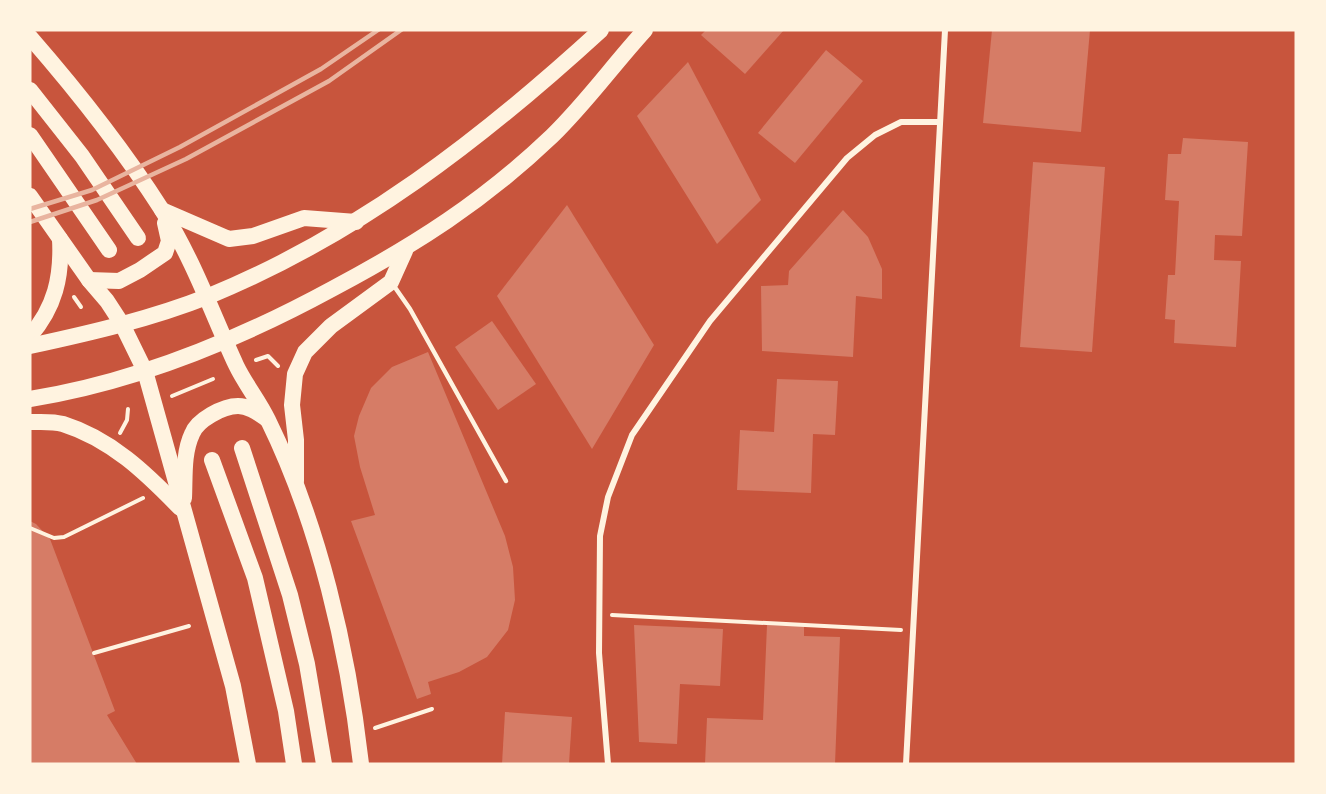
<svg xmlns="http://www.w3.org/2000/svg" width="1326" height="794" font-family="'Titillium Web',sans-serif">
	<style>
		.building { fill: #d67c66 }
		.lines { fill: none; stroke-linecap: round; stroke-linejoin: round }
		.path { stroke: #fff3e0; stroke-width: 4 }
		.service { stroke: #fff3e0; stroke-width: 4.5 }
		.minor { stroke: #fff3e0; stroke-width: 6 }
		.trunk { stroke: #fff3e0; stroke-width: 16 }
		.rail { stroke: #e9b49f; stroke-width: 4.5 }
	</style>
	<rect width="100%" height="100%" fill="#c8553d"/>
	<!-- building -->
	<g class="building">
		<polygon points="706,30 784,30 745,74 701,35"/>
		<polygon points="992,30 1090,30 1081,132 983,123"/>
		<polygon points="826,50 863,81 795,163 758,133"/>
		<polygon points="688,62 761,200 717,244 637,116"/>
		<polygon points="1183,138 1248,142 1242,236 1215,235 1214,260 1241,261 1236,347 1174,343 1175,320 1165,319 1168,275 1175,275 1179,201 1165,200 1168,154 1181,154"/>
		<polygon points="1033,162 1105,167 1092,352 1020,347"/>
		<polygon points="567,205 654,345 592,449 497,296"/>
		<polygon points="843,210 868,237 882,269 882,299 856,296 853,357 762,351 761,286 788,285 789,271"/>
		<polygon points="492,321 536,384 498,410 455,347"/>
		<polygon points="428,352 505,536 513,567 515,600 508,630 487,657 459,672 428,682 431,694 417,699 351,521 375,515 360,467 354,436 359,416 371,388 392,367"/>
		<polygon points="777,379 838,381 835,435 813,434 811,493 737,490 740,430 774,432"/>
		<polygon points="30,521 36,524 50,539 115,711 107,715 137,764 30,764"/>
		<polygon points="634,625 723,629 720,686 680,684 677,744 639,742"/>
		<polygon points="767,625 804,626 804,636 840,637 835,764 705,764 707,718 763,720"/>
		<polygon points="505,712 572,717 569,764 502,764"/>
	</g>
	<g class="lines">
		<!-- path -->
		<g class="path">
			<polyline points="74,297 81,307"/>
			<polyline points="256,360 268,356 278,366"/>
			<polyline points="172,396 213,379"/>
			<polyline points="120,433 127,420 128,409"/>
			<polyline points="30,528 54,538 64,537 143,498"/>
			<polyline points="612,615 901,630"/>
			<polyline points="94,653 189,626"/>
			<polyline points="375,728 432,709"/>
		</g>
		<!-- service -->
		<polyline class="service" points="394,286 410,309 506,481"/>
		<!-- minor -->
		<g class="minor">
			<polyline points="608,764 599,653 600,536 608,497 632,435 710,321 847,158 875,135 901,122 940,122"/>
			<polyline points="906,764 945,30"/>
		</g>
		<!-- trunk -->
		<g class="trunk">
			<path d="M30 37C77 91 123 149 162 210 193 259 212 313 236 365 245 384 259 401 268 420 319 524 348 650 361 764"/>
			<polyline points="30,90 82,156 138,238"/>
			<polyline points="30,135 109,250"/>
			<polyline points="30,196 89,280 107,301 122,324 145,371 233,686 248,764"/>
			<polyline points="162,210 229,239 253,236 304,218 356,222"/>
			<polyline points="89,280 119,281 140,270 165,253 169,241 165,223"/>
			<path d="M30 336C55 307 62 277 60 239"/>
			<path d="M30 346C90 333 151 319 209 296 358 235 483 138 601 30"/>
			<path d="M30 399C137 382 238 340 332 289 415 245 484 201 552 136 586 103 613 65 645 30"/>
			<path d="M30 422C40 422 53 421 63 424 111 439 146 473 180 508"/>
			<polyline points="242,448 290,595 307,664 324,764"/>
			<polyline points="212,460 255,578 286,711 294,764"/>
			<polyline points="296,481 296,440 292,405 295,374 305,352 331,326 391,282 405,251"/>
			<path d="M184 498C185 478 183 453 192 434 197 420 223 406 238 406 249 406 258 413 267 419"/>
		</g>
		<!-- rail -->
		<g class="rail">
			<polyline points="30,209 92,190 180,147 321,69 378,30"/>
			<polyline points="30,222 97,200 186,159 329,81 401,30"/>
		</g>
	</g>
	<!-- border -->
	<rect width="1326" height="794" fill="none" stroke="#fff3e0" stroke-width="63"/>
</svg>
